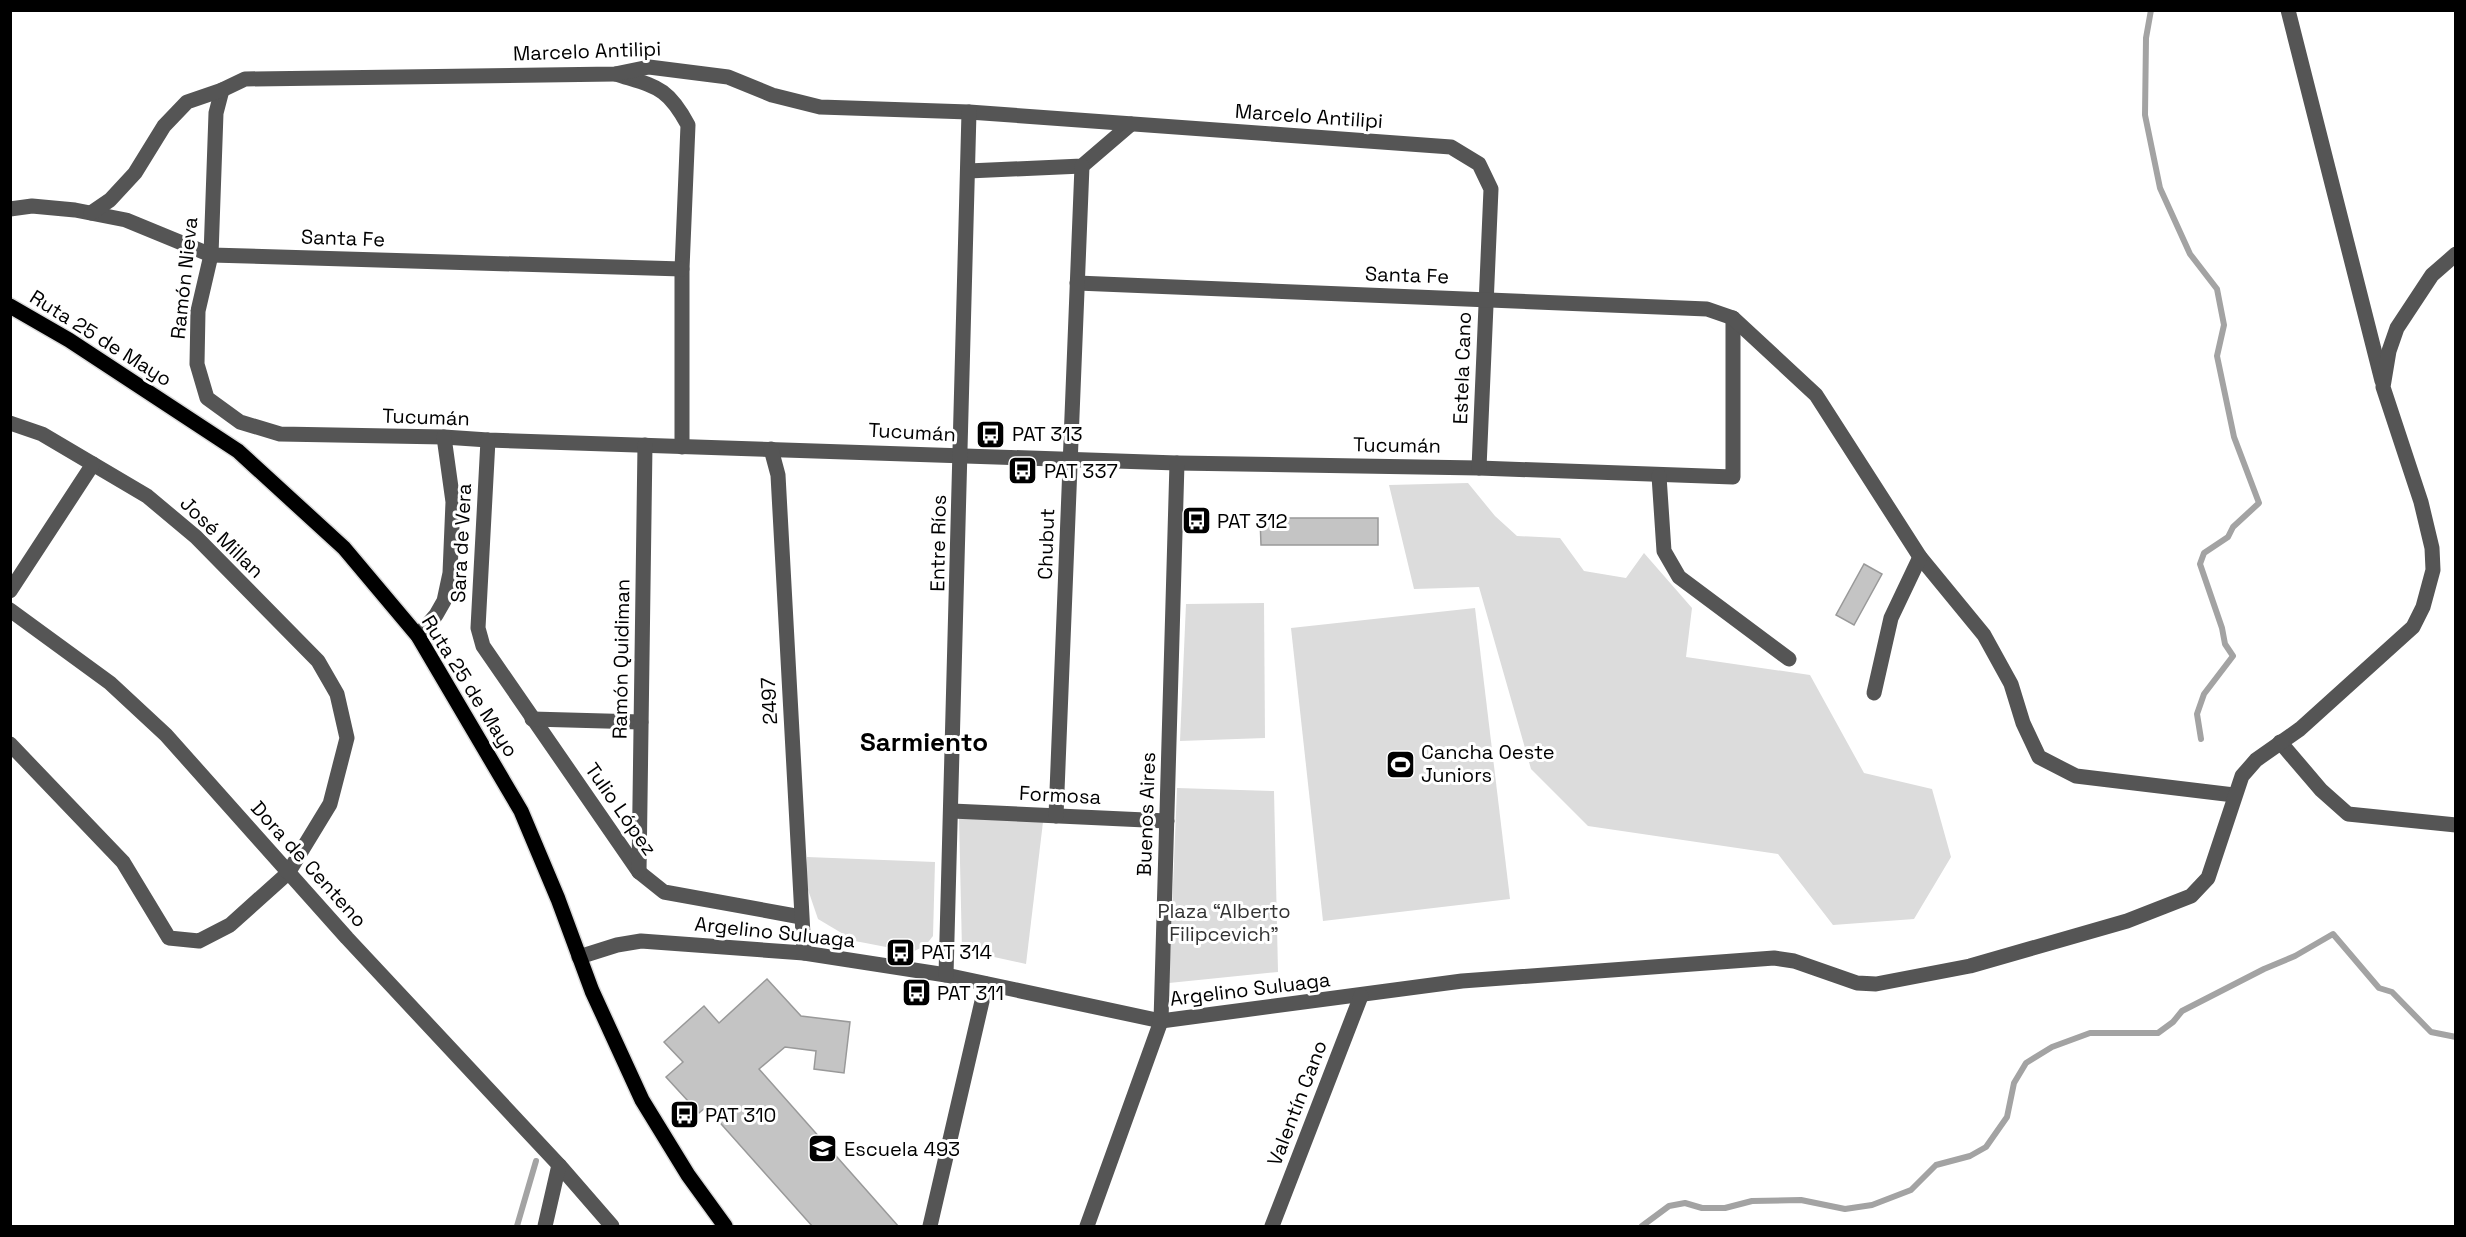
<svg xmlns="http://www.w3.org/2000/svg" width="2466" height="1237" font-family="'Space Grotesk',sans-serif">
	<style>
		.green { fill: #dcdcdc }
		.lines { fill: none; stroke-linecap: round; stroke-linejoin: round }
		.stream { stroke: #a3a3a3; stroke-width: 6 }
		.building { fill: #c4c4c4; stroke: #999; stroke-width: 1.5 }
		.major-casing { stroke: #dbdbdb; stroke-width: 18 }
		.minor { stroke: #555; stroke-width: 15 }
		.major { stroke: #000; stroke-width: 15 }
		.labels { text-anchor: middle; dominant-baseline: central; stroke-width: 6; stroke-linejoin: round; paint-order: stroke }
		.street-label { font-size: 20px; fill: #000; stroke: #fff }
		.poi-label { font-size: 20px; fill: #000; stroke: #fff; text-anchor: start }
		.park-label { font-size: 20px; fill: #333; stroke: #fff }
		.district-label { font-size: 26px; font-weight: bold; fill: #000; stroke: #fff }
	</style>
	<rect width="100%" height="100%" fill="#fff"/>
	<!-- green -->
	<g class="green">
		<polygon points="1468,483 1495,516 1517,536 1560,538 1584,571 1626,578 1644,553 1692,608 1686,657 1810,675 1864,773 1932,789 1951,857 1914,919 1833,925 1778,854 1588,826 1531,769 1479,587 1414,589 1389,485"/>
		<polygon points="1264,603 1265,738 1180,741 1186,604"/>
		<polygon points="1475,608 1510,899 1323,921 1291,628"/>
		<polygon points="1177,788 1274,791 1278,972 1169,983"/>
		<polygon points="959,818 1043,822 1026,964 962,950"/>
		<polygon points="807,857 935,862 933,936 925,946 912,952 855,941 818,919 805,881"/>
	</g>
	<g class="lines">
		<!-- stream -->
		<g class="stream">
			<polyline points="2151,10 2146,38 2145,115 2160,188 2190,254 2217,289 2224,325 2217,356 2234,437 2259,503 2233,527 2228,537 2204,553 2200,564 2222,628 2225,644 2233,656 2204,694 2197,714 2201,739"/>
			<polyline points="517,1226 536,1161"/>
			<polyline points="1642,1226 1669,1206 1685,1203 1702,1208 1725,1208 1752,1201 1801,1200 1845,1209 1872,1205 1911,1190 1936,1165 1970,1156 1986,1147 2007,1117 2014,1083 2026,1063 2052,1047 2090,1033 2158,1033 2173,1022 2182,1011 2264,969 2295,956 2333,934 2379,988 2392,992 2431,1032 2456,1037"/>
		</g>
	</g>
	<!-- building -->
	<g class="building">
		<polygon points="1260,518 1378,518 1378,545 1261,545"/>
		<polygon points="1864,564 1882,574 1854,625 1836,615"/>
		<polygon points="767,979 801,1016 850,1022 844,1073 814,1069 816,1051 785,1047 759,1069 899,1227 813,1227 706,1107 699,1113 666,1077 683,1062 664,1042 704,1006 719,1023"/>
	</g>
	<g class="lines">
		<defs>
			<polyline id="major" points="10,306 69,340 238,451 344,548 418,636 521,811 558,899 592,991 642,1100 688,1175 725,1226"/>
		</defs>
		<!-- major casing -->
		<use href="#major" class="major-casing"/>
		<!-- minor -->
		<g class="minor">
			<polyline points="2288,10 2382,381"/>
			<path d="M616 74C656 87 667 86 688 125L682 269V447"/>
			<polyline points="222,90 216,113 211,255 198,311 197,364 207,398 240,422 280,434 444,437 488,440 1177,463 1479,468 1733,477 1733,318"/>
			<polyline points="968,171 1082,166 1131,124"/>
			<polyline points="10,209 32,206 75,210 126,220 211,255 682,269"/>
			<polyline points="91,213 110,200 135,173 164,126 187,102 222,90 245,79 615,74 649,67 728,77 772,95 820,107 969,112 1451,147 1479,164 1491,189 1479,468"/>
			<polyline points="1077,283 1707,309 1733,318 1816,395 1920,557 1984,635 2011,684 2023,723 2039,757 2076,776 2234,795"/>
			<polyline points="10,423 42,434 147,496 196,537 318,661 337,694 347,738 330,804 288,873 230,925 199,941 169,938 123,862 10,744"/>
			<polyline points="488,440 478,628 483,646 639,872 664,892 801,917"/>
			<polyline points="771,449 778,475 804,953"/>
			<polyline points="1659,476 1664,551 1679,577 1789,659"/>
			<polyline points="10,591 93,464"/>
			<polyline points="10,610 110,683 166,735 347,938 559,1165 612,1226"/>
			<polyline points="418,636 436,615 444,601 450,573 453,502 444,437"/>
			<polyline points="1874,693 1891,618 1920,557"/>
			<polyline points="532,719 641,722"/>
			<polyline points="2280,742 2321,790 2348,814 2456,825"/>
			<polyline points="952,811 1167,821"/>
			<polyline points="1056,816 1082,166"/>
			<polyline points="639,872 645,445"/>
			<polyline points="579,957 617,945 641,941 804,953 946,975 1161,1021 1462,981 1774,958 1794,961 1857,983 1876,984 1970,966 2127,921 2191,896 2208,878 2242,776 2256,760 2300,729 2413,627 2423,607 2433,570 2432,548 2421,502 2383,387 2389,351 2397,328 2432,275 2456,254"/>
			<polyline points="946,975 969,112"/>
			<polyline points="545,1226 559,1165"/>
			<polyline points="930,1226 986,984"/>
			<polyline points="1087,1226 1161,1021 1177,463"/>
			<polyline points="1272,1226 1361,996"/>
		</g>
		<!-- major -->
		<use href="#major" class="major"/>
	</g>
	<!-- icons -->
	<defs>
		<symbol id="bus-square" viewBox="-11 -11 22 22"><rect x="-9" y="-9" width="18" height="18" rx="4" fill="#000" stroke="#fff"/><path d="M-5-6H5V4H4V6H2V4H-2V6H-4V4H-5ZM-3.5-4V0h7V-4ZM-3.5 1.2v1.5H-2V1.2ZM2 1.2v1.5H3.5V1.2Z" fill="#fff"/></symbol>
		<symbol id="stadium-square" viewBox="-11 -11 22 22"><rect x="-9" y="-9" width="18" height="18" rx="4" fill="#000" stroke="#fff"/><path d="M0-5a6.5 5 0 1 0 0 10a6.5 5 0 1 0 0-10ZM-3.5-1.8h7v3.6h-7Z" fill="#fff"/></symbol>
		<symbol id="school-square" viewBox="-11 -11 22 22"><rect x="-9" y="-9" width="18" height="18" rx="4" fill="#000" stroke="#fff"/><path d="M0-5L7-2L0 1L-7-2ZM-4 1L0 2.5L4 1V4Q0 6-4 4Z" fill="#fff"/></symbol>
	</defs>
	<g fill-rule="evenodd">
		<use href="#bus-square" x="974" y="418" width="33" height="33"/>
		<use href="#bus-square" x="1006" y="454" width="33" height="33"/>
		<use href="#bus-square" x="1180" y="504" width="33" height="33"/>
		<use href="#stadium-square" x="1384" y="748" width="33" height="33"/>
		<use href="#bus-square" x="884" y="936" width="33" height="33"/>
		<use href="#bus-square" x="900" y="976" width="33" height="33"/>
		<use href="#bus-square" x="668" y="1098" width="33" height="33"/>
		<use href="#school-square" x="806" y="1132" width="33" height="33"/>
	</g>
	<g class="labels">
		<!-- street labels -->
		<g class="street-label">
			<text transform="translate(587 51) rotate(-2)">Marcelo Antilipi</text>
			<text transform="translate(1309 116) rotate(4)">Marcelo Antilipi</text>
			<text transform="translate(343 238) rotate(2)">Santa Fe</text>
			<text transform="translate(1407 275) rotate(2)">Santa Fe</text>
			<text transform="translate(184 278) rotate(-84)">Ramón Nieva</text>
			<text transform="translate(101 338) rotate(32)">Ruta 25 de Mayo</text>
			<text transform="translate(1462 368) rotate(-88)">Estela Cano</text>
			<text transform="translate(426 417) rotate(2)">Tucumán</text>
			<text transform="translate(912 432) rotate(3)">Tucumán</text>
			<text transform="translate(1397 445) rotate(1)">Tucumán</text>
			<text transform="translate(222 537) rotate(44)">José Millan</text>
			<text transform="translate(461 543) rotate(-87)">Sara de Vera</text>
			<text transform="translate(938 543) rotate(-89)">Entre Ríos</text>
			<text transform="translate(1046 544) rotate(-88)">Chubut</text>
			<text transform="translate(621 659) rotate(-89)">Ramón Quidiman</text>
			<text transform="translate(470 686) rotate(58)">Ruta 25 de Mayo</text>
			<text transform="translate(769 701) rotate(-93)">2497</text>
			<text transform="translate(1060 795) rotate(3)">Formosa</text>
			<text transform="translate(621 809) rotate(55)">Tulio López</text>
			<text transform="translate(1146 814) rotate(-88)">Buenos Aires</text>
			<text transform="translate(309 864) rotate(48)">Dora de Centeno</text>
			<text transform="translate(775 932) rotate(6)">Argelino Suluaga</text>
			<text transform="translate(1250 989) rotate(-7)">Argelino Suluaga</text>
			<text transform="translate(1297 1103) rotate(-69)">Valentín Cano</text>
		</g>
		<!-- poi labels -->
		<g class="poi-label">
			<text x="1012" y="434">PAT 313</text>
			<text x="1044" y="471">PAT 337</text>
			<text x="1217" y="521">PAT 312</text>
			<text x="1421" y="752">Cancha Oeste<tspan x="1421" dy="23">Juniors</tspan></text>
			<text x="921" y="952">PAT 314</text>
			<text x="937" y="993">PAT 311</text>
			<text x="705" y="1115">PAT 310</text>
			<text x="844" y="1149">Escuela 493</text>
		</g>
		<!-- park labels -->
		<g class="park-label">
			<text x="1224" y="911">Plaza “Alberto<tspan x="1224" dy="23">Filipcevich”</tspan></text>
		</g>
		<!-- district labels -->
		<g class="district-label">
			<text x="924" y="742">Sarmiento</text>
		</g>
	</g>
	<!-- border -->
	<rect width="2466" height="1237" fill="none" stroke="#000000" stroke-width="24"/>
</svg>
